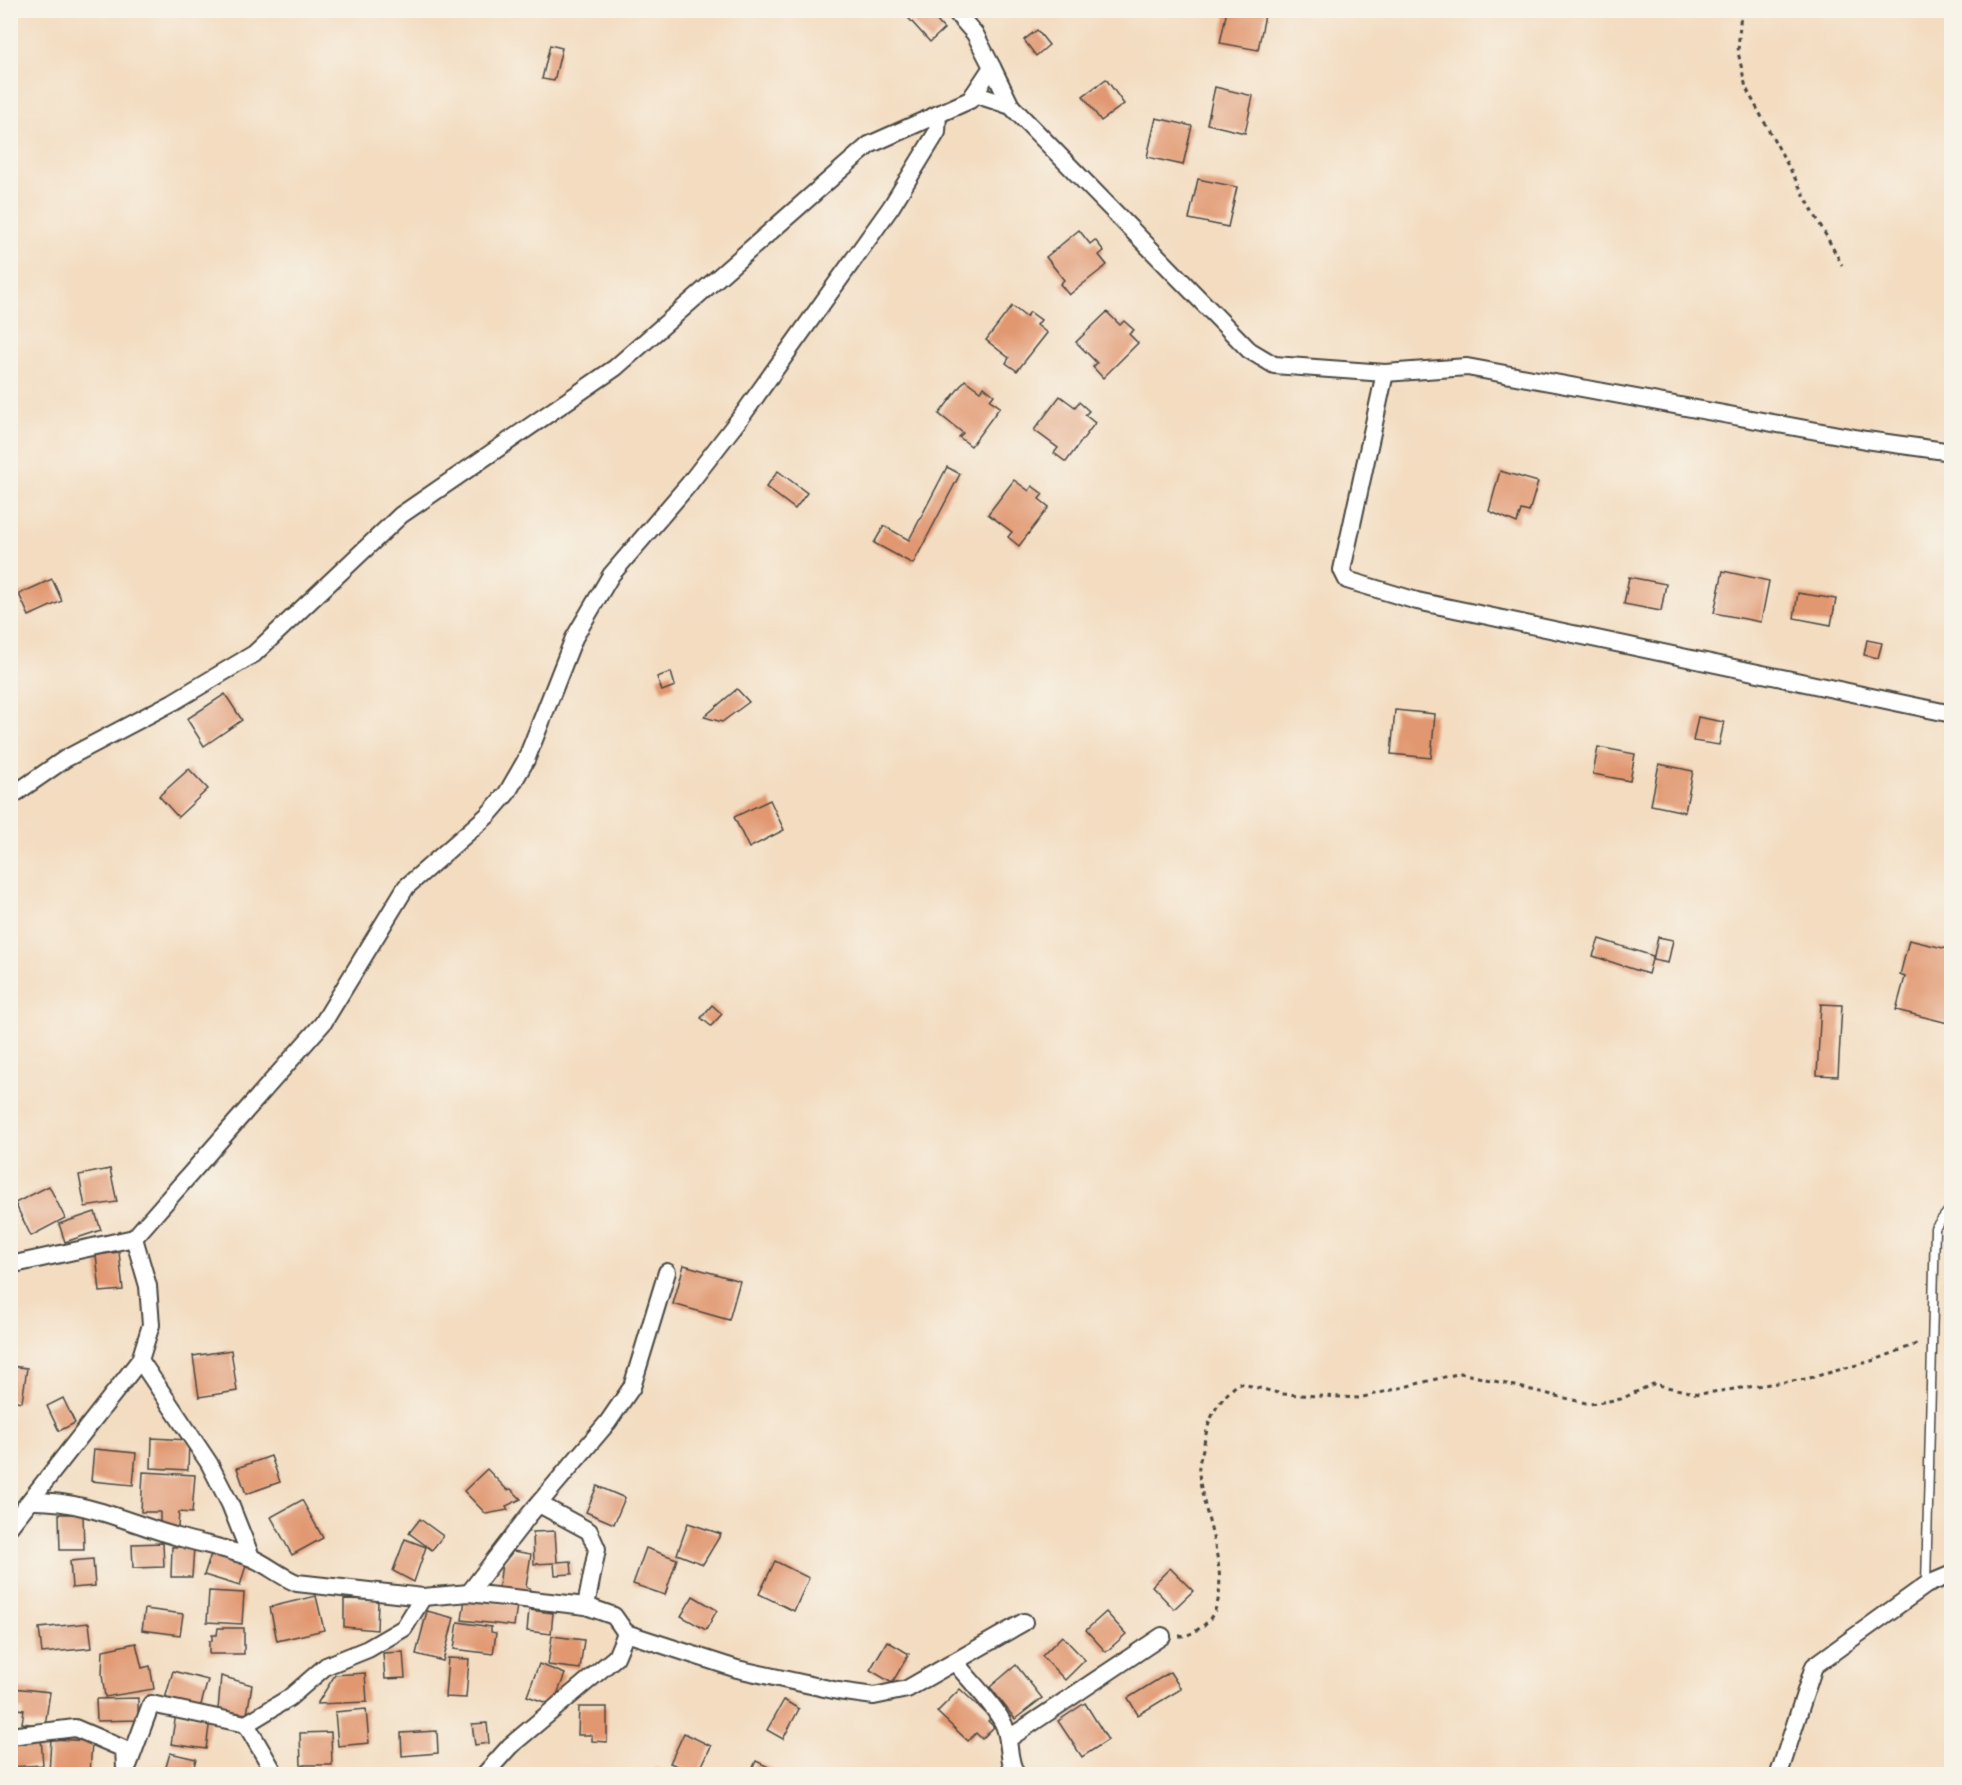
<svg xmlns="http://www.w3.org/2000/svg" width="1962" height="1785" font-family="'Patrick Hand',sans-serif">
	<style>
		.building { fill: #e19770 }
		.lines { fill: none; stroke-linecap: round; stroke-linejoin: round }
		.service-casing { stroke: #494641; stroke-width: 11 }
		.minor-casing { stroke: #494641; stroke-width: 20 }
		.path { stroke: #494641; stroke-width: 3; stroke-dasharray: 4.5 4.5; stroke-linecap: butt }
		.service { stroke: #fff; stroke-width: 8 }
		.minor { stroke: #fff; stroke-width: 16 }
	</style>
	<rect width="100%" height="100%" fill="#f7f3e8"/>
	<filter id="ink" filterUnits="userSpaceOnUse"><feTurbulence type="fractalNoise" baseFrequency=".0167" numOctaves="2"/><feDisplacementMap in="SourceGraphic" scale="12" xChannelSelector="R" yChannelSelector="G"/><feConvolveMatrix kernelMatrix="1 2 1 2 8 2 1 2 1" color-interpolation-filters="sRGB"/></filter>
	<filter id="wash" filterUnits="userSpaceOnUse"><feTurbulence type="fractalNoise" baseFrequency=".008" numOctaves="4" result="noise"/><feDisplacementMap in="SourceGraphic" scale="24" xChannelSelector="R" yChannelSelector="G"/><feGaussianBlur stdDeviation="1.35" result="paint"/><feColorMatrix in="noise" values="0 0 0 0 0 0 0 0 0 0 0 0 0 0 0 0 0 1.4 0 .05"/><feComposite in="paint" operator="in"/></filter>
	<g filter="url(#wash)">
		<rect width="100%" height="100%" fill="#f3dcc0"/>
		<g id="blocks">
			<!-- building -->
			<g class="building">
				<polygon points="927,10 944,29 930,42 903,12"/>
				<polygon points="1227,10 1266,10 1258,50 1220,43"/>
				<polygon points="1037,30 1049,45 1036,56 1024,40"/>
				<polygon points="550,45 562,48 554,81 542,79"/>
				<polygon points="1106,79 1124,104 1101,121 1083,96"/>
				<polygon points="1215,87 1253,96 1245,133 1207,124"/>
				<polygon points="1156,118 1192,126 1183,165 1147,157"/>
				<polygon points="1198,179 1237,187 1228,227 1189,219"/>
				<polygon points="1079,230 1090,244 1095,240 1104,251 1099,255 1107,265 1069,295 1060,284 1064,280 1046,257"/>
				<polygon points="1012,306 1026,317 1030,312 1041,320 1037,325 1047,333 1017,371 1006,363 1009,358 986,340"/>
				<polygon points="1107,312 1120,325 1124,321 1134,330 1129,334 1138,343 1103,378 1093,367 1097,363 1076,342"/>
				<polygon points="965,380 980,391 984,387 994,395 990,400 1000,407 971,446 959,437 963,433 939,414"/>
				<polygon points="1060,396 1075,407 1079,402 1089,411 1085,415 1095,423 1066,462 1054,453 1058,448 1034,430"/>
				<polygon points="947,467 960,474 913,564 874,543 884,526 909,540"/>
				<polygon points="778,471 807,493 795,509 766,487"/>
				<polygon points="1500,471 1538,482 1529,512 1521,510 1517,523 1489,511"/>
				<polygon points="1014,480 1029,491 1032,486 1043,494 1039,499 1049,507 1019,546 1008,537 1012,532 988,514"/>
				<polygon points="1723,571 1769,581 1761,622 1714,613"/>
				<polygon points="1629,577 1666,584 1661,611 1624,604"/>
				<polygon points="52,579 62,601 29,616 19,594"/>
				<polygon points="1798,593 1836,599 1831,625 1794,618"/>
				<polygon points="1867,640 1882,643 1878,658 1864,655"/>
				<polygon points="671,672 675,686 662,691 657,677"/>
				<polygon points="737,689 749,702 722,722 704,717"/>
				<polygon points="225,694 242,720 204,746 187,719"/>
				<polygon points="1395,710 1435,714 1431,758 1391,754"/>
				<polygon points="1698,717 1724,722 1719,745 1693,741"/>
				<polygon points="1598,747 1635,754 1630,781 1593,774"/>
				<polygon points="1659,764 1693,771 1685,812 1651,805"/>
				<polygon points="189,769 208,789 178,817 159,796"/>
				<polygon points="770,800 784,830 749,848 734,817"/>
				<polygon points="1658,937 1673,940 1668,963 1653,960"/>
				<polygon points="1599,939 1653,956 1648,974 1593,956"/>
				<polygon points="1909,940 1952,950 1952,1024 1896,1010 1905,977 1900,975"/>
				<polygon points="1821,1004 1842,1005 1838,1076 1817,1075"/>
				<polygon points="712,1005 722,1014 711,1026 701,1018"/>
				<polygon points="110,1169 117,1202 85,1207 79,1175"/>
				<polygon points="49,1186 65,1218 31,1236 15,1203"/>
				<polygon points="95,1212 101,1230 65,1242 59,1224"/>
				<polygon points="119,1252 123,1290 100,1292 96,1255"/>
				<polygon points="684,1265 740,1281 729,1320 673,1304"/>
				<polygon points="231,1350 237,1391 199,1397 193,1356"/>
				<polygon points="10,1366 27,1368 22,1402 10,1400"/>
				<polygon points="63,1398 75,1423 59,1431 47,1406"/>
				<polygon points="152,1438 189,1440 188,1470 151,1468"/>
				<polygon points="94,1449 136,1453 133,1485 91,1481"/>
				<polygon points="271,1456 280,1482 246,1494 237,1468"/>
				<polygon points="487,1469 507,1490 511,1489 521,1499 506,1506 508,1510 486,1514 464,1491"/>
				<polygon points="143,1472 195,1475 192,1513 179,1512 178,1527 160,1525 160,1512 141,1512"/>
				<polygon points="597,1486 625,1498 614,1524 586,1512"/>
				<polygon points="302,1500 323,1538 292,1555 271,1517"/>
				<polygon points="59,1514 83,1514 84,1550 60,1550"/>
				<polygon points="420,1519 443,1536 432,1550 409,1533"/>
				<polygon points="688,1523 721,1534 703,1564 677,1554"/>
				<polygon points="555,1531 557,1562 571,1561 572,1574 555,1575 554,1563 534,1564 533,1532"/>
				<polygon points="405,1539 426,1547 414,1582 393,1571"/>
				<polygon points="163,1543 164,1567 133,1568 132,1544"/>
				<polygon points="172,1547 194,1547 192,1577 171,1577"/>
				<polygon points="646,1548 677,1559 665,1595 633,1584"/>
				<polygon points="513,1551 531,1554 526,1587 530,1588 529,1598 498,1593 502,1564"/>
				<polygon points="211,1554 246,1565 240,1586 204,1575"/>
				<polygon points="93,1559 95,1586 72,1588 70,1561"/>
				<polygon points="775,1561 809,1578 794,1611 759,1594"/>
				<polygon points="1170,1568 1193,1591 1174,1609 1152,1586"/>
				<polygon points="209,1591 244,1593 242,1624 207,1622"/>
				<polygon points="316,1596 324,1630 277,1641 270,1607"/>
				<polygon points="693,1596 717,1610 706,1630 681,1616"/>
				<polygon points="344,1599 378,1600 377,1630 344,1627"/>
				<polygon points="465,1599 517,1605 514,1626 462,1620"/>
				<polygon points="145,1609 183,1614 180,1635 142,1630"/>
				<polygon points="529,1610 553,1613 551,1634 527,1631"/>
				<polygon points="427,1611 454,1618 443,1661 416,1654"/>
				<polygon points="1106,1612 1126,1634 1106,1652 1086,1630"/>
				<polygon points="458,1622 491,1627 491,1632 496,1633 493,1654 454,1649"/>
				<polygon points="89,1623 92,1648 42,1653 39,1628"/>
				<polygon points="218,1628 244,1628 244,1654 209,1654 209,1641 212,1641 212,1635 217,1635"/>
				<polygon points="552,1636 584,1640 580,1669 548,1665"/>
				<polygon points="1062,1636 1085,1660 1065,1680 1042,1656"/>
				<polygon points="887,1641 909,1654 892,1683 870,1670"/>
				<polygon points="136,1643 142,1668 150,1666 154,1689 105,1697 102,1675 103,1650"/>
				<polygon points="403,1652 405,1678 385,1679 383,1653"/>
				<polygon points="448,1658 469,1659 466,1698 445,1697"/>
				<polygon points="539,1664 565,1674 553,1705 527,1696"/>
				<polygon points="1016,1665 1042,1698 1015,1719 990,1687"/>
				<polygon points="173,1671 208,1680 200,1708 165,1699"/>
				<polygon points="1170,1672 1181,1689 1138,1715 1128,1698"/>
				<polygon points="365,1673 367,1702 317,1704 335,1675"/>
				<polygon points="221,1676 252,1685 247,1714 218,1710"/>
				<polygon points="13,1688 50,1692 45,1726 22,1723 24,1710 10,1708"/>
				<polygon points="960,1689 991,1718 988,1721 994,1727 982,1739 976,1733 968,1741 937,1712"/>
				<polygon points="138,1698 138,1720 97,1721 96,1699"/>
				<polygon points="784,1700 799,1709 783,1739 767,1730"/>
				<polygon points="1085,1703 1108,1740 1082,1757 1058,1721"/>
				<polygon points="579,1707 607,1707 607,1742 592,1741 592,1735 578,1735"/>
				<polygon points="366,1709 369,1743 338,1746 335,1712"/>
				<polygon points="176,1714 210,1719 206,1749 171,1744"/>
				<polygon points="487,1723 489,1743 475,1745 472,1724"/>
				<polygon points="437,1731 438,1753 402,1756 401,1733"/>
				<polygon points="331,1732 332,1765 301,1765 300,1733"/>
				<polygon points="684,1733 711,1746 698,1774 670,1763"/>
				<polygon points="41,1738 43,1765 10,1767 10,1740"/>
				<polygon points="51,1739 92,1741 90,1774 49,1774"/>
				<polygon points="170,1753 196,1759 192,1774 164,1774"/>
				<polygon points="756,1761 783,1774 750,1774"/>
				<polygon points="656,1767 672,1774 653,1774"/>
			</g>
		</g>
	</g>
	<g filter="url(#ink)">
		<use href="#blocks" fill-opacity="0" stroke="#494641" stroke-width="1.5"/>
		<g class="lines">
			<defs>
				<polyline id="service" points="1926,1585 1935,1228 1952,1206"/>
				<g id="minor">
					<polyline points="992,67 1011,106"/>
					<polyline points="974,94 1011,106 1249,350 1274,365 1385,373 1467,367 1866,440 1952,452"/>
					<polyline points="1385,373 1342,570 1347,580 1417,601 1952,714"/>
					<polyline points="10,797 65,759 173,702 254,654 401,515 615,368 869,145 970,100 992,67 975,34 954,10"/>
					<polyline points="10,1265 134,1238 323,1023 406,887 488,815 507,793 526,760 574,638 611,575 689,484 744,413 891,207 937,132 938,114"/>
					<polyline points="140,1360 209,1463 230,1504 251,1557"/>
					<path d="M32 1501C84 1500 129 1523 178 1537 201 1544 226 1548 249 1557 266 1563 279 1576 297 1583L423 1597 469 1593 586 1606 614 1616 626 1633 616 1657 510 1746 485 1774"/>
					<polyline points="539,1504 589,1531 597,1549 586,1606"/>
					<polyline points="10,1526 140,1360 151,1325 148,1286 134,1238"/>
					<polyline points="469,1593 529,1515 608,1422 632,1387 667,1272"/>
					<polyline points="626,1633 737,1669 838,1691 874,1696 907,1689 1024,1622"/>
					<path d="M955 1662C969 1680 995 1705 1004 1725 1011 1742 1007 1759 1016 1774"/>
					<polyline points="246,1724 275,1774"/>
					<polyline points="10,1736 75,1728 124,1749 125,1768"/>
					<polyline points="1008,1739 1162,1636"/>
					<polyline points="125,1774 151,1704 246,1724 289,1698 326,1666 368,1649 404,1628 423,1597"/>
					<polyline points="1779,1774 1814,1666 1926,1585 1952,1574"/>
				</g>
			</defs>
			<!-- service casing -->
			<use href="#service" class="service-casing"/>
			<!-- minor casing -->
			<use href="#minor" class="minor-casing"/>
			<!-- path -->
			<g class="path">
				<polyline points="1741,10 1738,52 1746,88 1842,265"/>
				<path d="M1179 1636C1189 1636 1192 1633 1200 1628 1244 1598 1201 1515 1199 1472 1198 1465 1201 1456 1203 1449 1208 1419 1215 1403 1239 1383L1282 1394 1359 1398 1461 1373 1590 1404 1621 1399 1653 1384 1699 1394 1806 1379 1875 1360 1919 1343"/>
			</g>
			<!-- service -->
			<use href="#service" class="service"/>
			<!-- minor -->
			<use href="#minor" class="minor"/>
		</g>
	</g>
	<!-- margin -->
	<rect width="1962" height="1785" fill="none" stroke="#f7f3e8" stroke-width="36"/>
</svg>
